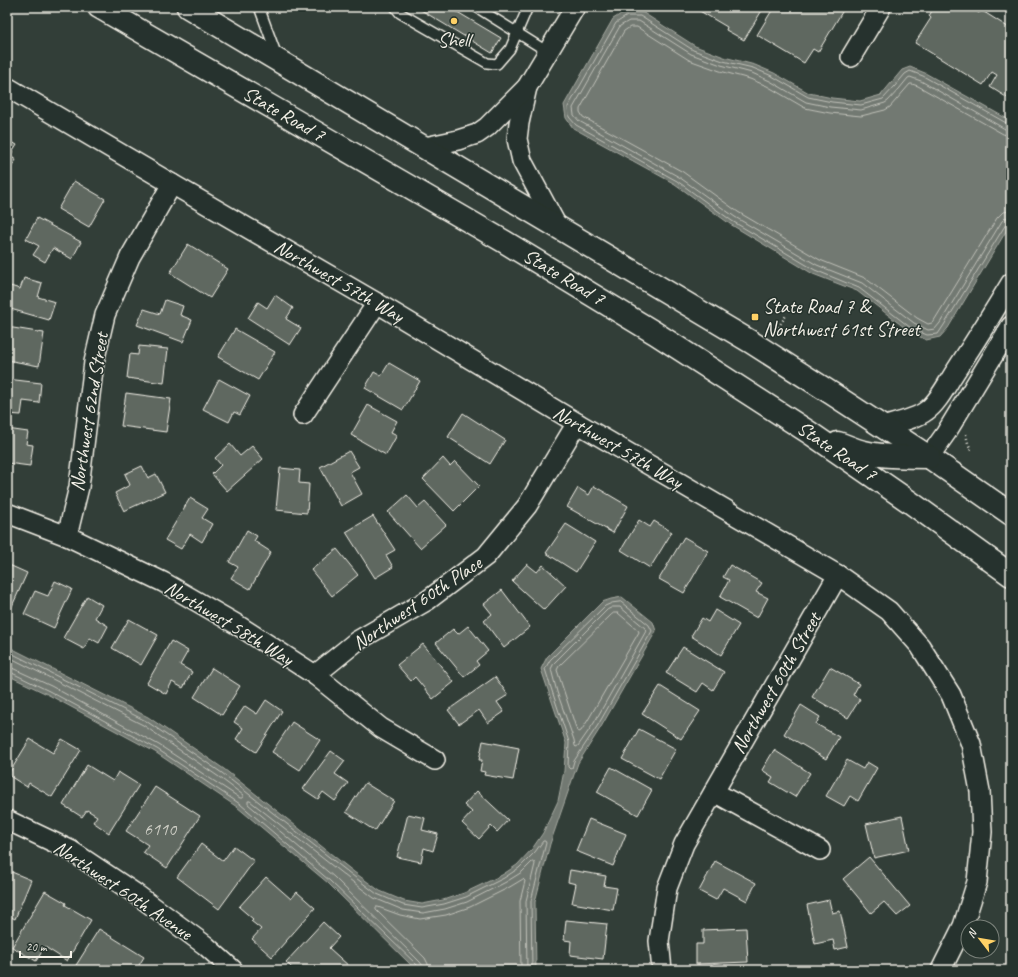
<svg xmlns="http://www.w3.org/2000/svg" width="1018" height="977" font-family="Caveat,sans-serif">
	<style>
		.water { fill: #727972; stroke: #a6a9a1 }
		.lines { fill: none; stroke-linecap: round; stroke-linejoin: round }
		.shore { stroke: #c0c1b9; stroke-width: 1 }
		.building { fill: #5f6861; stroke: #f4f1e8 }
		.service-casing { stroke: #f4f1e8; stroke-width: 12 }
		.minor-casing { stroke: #f4f1e8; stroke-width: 22 }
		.primary-casing { stroke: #f4f1e8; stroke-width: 25 }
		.path { stroke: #f4f1e8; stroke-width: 2.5; stroke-dasharray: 1 3; stroke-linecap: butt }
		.service { stroke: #26332d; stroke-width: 9 }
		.minor { stroke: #26332d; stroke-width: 19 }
		.primary { stroke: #26332d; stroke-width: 22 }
		.poi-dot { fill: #ffd166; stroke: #26332d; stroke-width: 1.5 }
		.labels { text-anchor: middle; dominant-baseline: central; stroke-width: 3; stroke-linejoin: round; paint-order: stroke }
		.number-label { font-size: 18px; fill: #cfcfc6 }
		.poi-label { font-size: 20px; fill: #f4f1e8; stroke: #26332d }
		.street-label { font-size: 20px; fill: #f4f1e8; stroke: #26332d }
	</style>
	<rect width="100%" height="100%" fill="#323e38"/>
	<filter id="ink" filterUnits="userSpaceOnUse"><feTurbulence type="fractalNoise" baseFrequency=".025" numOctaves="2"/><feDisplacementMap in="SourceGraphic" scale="8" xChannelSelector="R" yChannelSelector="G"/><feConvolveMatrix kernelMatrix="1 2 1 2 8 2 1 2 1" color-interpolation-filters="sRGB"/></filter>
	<g filter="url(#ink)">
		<!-- water -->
		<g class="water">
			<polygon points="626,11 642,12 695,46 724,57 755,65 774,73 809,93 832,98 860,101 881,95 902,70 910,67 925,73 1011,121 1011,223 948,328 940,337 926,340 909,331 857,291 813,274 730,224 675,184 573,128 566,118 564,105 613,19"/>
			<polygon points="622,597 653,622 656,631 601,727 578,763 550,844 535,902 536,970 416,970 328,883 237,807 155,752 47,694 7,675 7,646 148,717 224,769 354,872 380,891 404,901 422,904 443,900 464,893 502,875 517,865 532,849 543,833 558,801 564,771 566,743 541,669 547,657 602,602 611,599"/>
		</g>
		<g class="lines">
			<!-- shore -->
			<g class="shore">
				<polyline points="1011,125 1008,124 923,76 910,71 905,74 895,86 883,99 861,105 832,102 808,97 772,76 753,68 723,61 693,50 640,16 627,16 616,23 568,107 569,117 576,125 677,181 732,221 815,270 859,288 911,328 927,335 938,334 944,325 1006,224 1008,222 1011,222"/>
				<polyline points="1011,130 1005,129 921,81 910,77 908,78 899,89 888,101 885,103 861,110 830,107 806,102 770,81 752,73 721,65 691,54 639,21 629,21 620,26 573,108 574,115 579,121 679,177 735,217 817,265 862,283 914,323 928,330 935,329 940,323 1002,221 1005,218 1011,217"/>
				<polyline points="1011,136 1003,134 918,86 912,84 910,84 890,107 885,110 861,116 830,113 805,108 767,86 750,79 720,71 689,60 637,27 630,27 624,31 580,109 580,112 583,117 683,172 738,212 820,260 865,278 917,318 928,324 932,323 935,319 997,218 1003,212 1011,211"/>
				<polygon points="621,602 649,625 652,631 598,725 574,761 572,768 570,769 568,767 569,742 553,694 545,669 550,660 605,606 612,603"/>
				<polygon points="613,607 620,607 645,628 646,631 594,723 578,746 576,747 575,746 574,740 557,692 551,669 554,663 607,610"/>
				<polygon points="614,613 618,613 638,630 639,632 588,720 581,731 579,732 577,731 557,670 559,666 611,615"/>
				<polyline points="7,651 146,721 222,773 352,875 377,894 403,905 422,908 444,904 466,897 504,878 519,868 535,852 543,841 545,841 546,843 531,901 532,970"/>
				<polyline points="7,656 143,725 219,777 243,795 243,798 240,798 159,745 51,686 12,668 7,667"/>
				<polyline points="7,672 12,673 49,691 157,749 240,804 330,881 417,965 418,970"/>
				<polyline points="423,970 423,966 420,962 334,877 248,804 248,801 250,801 349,879 374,898 403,910 423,913 445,909 467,902 506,882 522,872 532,862 534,862 535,864 526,901 527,970"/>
				<polyline points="429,970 428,964 425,958 376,910 376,907 378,907 400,915 420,919 446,915 470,907 508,888 523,879 525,881 520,901 521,970"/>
			</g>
		</g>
		<!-- building -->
		<g class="building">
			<polygon points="416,7 449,7 501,38 492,53"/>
			<polygon points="693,7 764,7 744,40 726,30 727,27"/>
			<polygon points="774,7 845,7 818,52 813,49 804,63 757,35"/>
			<polygon points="934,7 970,7 979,13 981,10 1011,29 1011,100 990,87 997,75 992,72 983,85 915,43 931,18 929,16"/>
			<polygon points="7,139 17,145 10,156 16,160 7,174"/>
			<polygon points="74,181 105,199 89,227 58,209"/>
			<polygon points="37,218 81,242 72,259 53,248 45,262 33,255 39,246 26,239"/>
			<polygon points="188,244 228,269 210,298 170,273"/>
			<polygon points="24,278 42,283 38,297 55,302 49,320 7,308 7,285 20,289"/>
			<polygon points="275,295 293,308 286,319 301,328 290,345 248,318 258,302 267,308"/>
			<polygon points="165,300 183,306 180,315 192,320 183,342 137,325 144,309 160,314"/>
			<polygon points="7,327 44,333 39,366 7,360"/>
			<polygon points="235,329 275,352 258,380 218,357"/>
			<polygon points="139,346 168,349 164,383 127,378 130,354 138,355"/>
			<polygon points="389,363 420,381 403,410 365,388 374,372 381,376"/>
			<polygon points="7,379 41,383 39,403 23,401 21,415 7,414"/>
			<polygon points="219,379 250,396 240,415 234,412 229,422 203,409"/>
			<polygon points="126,393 171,399 166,432 121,426"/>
			<polygon points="368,405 397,421 391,432 397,435 386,455 351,435"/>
			<polygon points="463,413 505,440 490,464 448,437"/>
			<polygon points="7,429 28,432 26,444 33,445 30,466 7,463"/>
			<polygon points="230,444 240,456 252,446 263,459 227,491 212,474 221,465 215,458"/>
			<polygon points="349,451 359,467 350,472 362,494 341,506 320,467"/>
			<polygon points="443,458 450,466 455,461 479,486 454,511 423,479"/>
			<polygon points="142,466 148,478 156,474 165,492 124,511 115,493 130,485 125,474"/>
			<polygon points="280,468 300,470 299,483 309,484 307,513 276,510"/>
			<polygon points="594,486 628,506 613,533 567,507 578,488 589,495"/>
			<polygon points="407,495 418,508 425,502 446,525 420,548 388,512"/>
			<polygon points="190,498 208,509 202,518 212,524 202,542 190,534 181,549 165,540"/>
			<polygon points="373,516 395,550 386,555 393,567 375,578 346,532"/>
			<polygon points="639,520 650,527 654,521 672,532 650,568 621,550"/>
			<polygon points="566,524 595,542 576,572 546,553"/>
			<polygon points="247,530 257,536 254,541 271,552 250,589 231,578 238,567 229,562"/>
			<polygon points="684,537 708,551 684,593 659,579"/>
			<polygon points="337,549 358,575 332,596 311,570"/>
			<polygon points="7,564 27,573 8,615 7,615"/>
			<polygon points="527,564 537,572 543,565 566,586 544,610 512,581"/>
			<polygon points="730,565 762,583 756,592 768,598 757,618 720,597 729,580 723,577"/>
			<polygon points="55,581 72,589 54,628 24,614 35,591 48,596"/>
			<polygon points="502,590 530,627 504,648 484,621 492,614 484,604"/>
			<polygon points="87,596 102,605 95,618 108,626 99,643 90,638 84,649 63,638"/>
			<polygon points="715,610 739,625 721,655 691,636 702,618 708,622"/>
			<polygon points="129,619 158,635 141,665 112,648"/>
			<polygon points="468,626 488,651 476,661 479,665 464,677 436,643 453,629 458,634"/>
			<polygon points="171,641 188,651 180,665 192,672 183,688 172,682 166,694 147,683"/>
			<polygon points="423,644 454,682 433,699 415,677 411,681 397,665"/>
			<polygon points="683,647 724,672 713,690 703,683 697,692 666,673"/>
			<polygon points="830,667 859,684 853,695 860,699 848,718 812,697"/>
			<polygon points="212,668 240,686 222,715 194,697"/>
			<polygon points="495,677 508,695 497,702 504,712 488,723 479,710 459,724 448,710"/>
			<polygon points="660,686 700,711 681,739 642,714"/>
			<polygon points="266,700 282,711 256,752 236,739 243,728 234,722 245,706 257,714"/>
			<polygon points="801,705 820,717 816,724 839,737 826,759 784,734"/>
			<polygon points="292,722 320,740 300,770 272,752"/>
			<polygon points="639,729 676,749 659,779 622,759"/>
			<polygon points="30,739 53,753 62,739 81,750 52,797 29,783 27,787 8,775"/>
			<polygon points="483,741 519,748 513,780 484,775 485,772 480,771 482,760 479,760"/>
			<polygon points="774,750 810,773 795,797 770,782 773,777 762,770"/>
			<polygon points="331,751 345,761 335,774 348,783 335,801 323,792 318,799 303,789"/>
			<polygon points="847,760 863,769 867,762 877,768 858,801 850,796 844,806 826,796"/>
			<polygon points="87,765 113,781 118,772 139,785 109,833 93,822 97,816 87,810 82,817 63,805"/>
			<polygon points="611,767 652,790 638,815 597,792"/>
			<polygon points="365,783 394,801 375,831 346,812"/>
			<polygon points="155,787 200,816 167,868 143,852 148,845 126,831"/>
			<polygon points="477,791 508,820 497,832 491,826 479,839 462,823 472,812 464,805"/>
			<polygon points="408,814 425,818 422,830 438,834 433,851 424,848 421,862 397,857"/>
			<polygon points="902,816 909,850 874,858 866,824"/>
			<polygon points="589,819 626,834 613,866 576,851"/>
			<polygon points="201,844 223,861 234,846 254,861 219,909 177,877"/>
			<polygon points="869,857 910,906 897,916 884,902 871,913 843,879"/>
			<polygon points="715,861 756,883 747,901 723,888 716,900 699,891"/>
			<polygon points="7,870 31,880 15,919 7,915"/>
			<polygon points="570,870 606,876 604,886 617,888 613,910 572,903 576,884 568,882"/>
			<polygon points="266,877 291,899 297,892 315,908 272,957 252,939 261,929 251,921 253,919 239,907"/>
			<polygon points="45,891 66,903 65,905 91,920 67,961 45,947 36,961 12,947"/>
			<polygon points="829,900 832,913 840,911 848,947 835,950 833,940 815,944 807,905"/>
			<polygon points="566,920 607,924 603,959 570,955 571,941 564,940"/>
			<polygon points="323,922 339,937 329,948 350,967 347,970 294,970 286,962"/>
			<polygon points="746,928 748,962 696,964 696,944 703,944 703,930"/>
			<polygon points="99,929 144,957 136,970 73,970"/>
			<polygon points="373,964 379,970 367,970"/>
		</g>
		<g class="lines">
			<defs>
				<g id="service">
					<polyline points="259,7 277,56"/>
					<polyline points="395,7 400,13 487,63 497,64 510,49 528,7"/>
					<polyline points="476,7 548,52"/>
				</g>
				<g id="minor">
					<polyline points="851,57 881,7"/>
					<polyline points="7,87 172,184 377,303 577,423 838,575 889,611 920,646 951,695 971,744 980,791 982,832 977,882 963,926 941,970"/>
					<polyline points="527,87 519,123 517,139 522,161 557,226"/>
					<polyline points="425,147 458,140 477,134 487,127 527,87 575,7"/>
					<polyline points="303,415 377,303"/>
					<path d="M882 427C895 423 916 419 926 411 938 403 947 384 955 372 974 343 993 313 1011 283"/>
					<polyline points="929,457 946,433 1011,326"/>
					<polyline points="7,513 67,536 163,582 236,624 315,675 381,728 435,760"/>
					<polyline points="67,536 79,487 94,362 105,315 130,257 172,184"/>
					<polyline points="315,675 357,641 428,600 486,556 527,506 577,423"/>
					<polyline points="714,792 820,850"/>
					<polyline points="7,820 70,850 136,894 205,945 233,970"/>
					<polyline points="662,970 659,941 667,888 684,844 838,575"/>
				</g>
				<g id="primary">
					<polyline points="99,7 505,242 655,333 810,433 910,502 1011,575"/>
					<polyline points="188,7 751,342 831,393 929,457 1011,514"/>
					<path d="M838 443C847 446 855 450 864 452 885 457 908 457 929 457"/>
				</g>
			</defs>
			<!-- service casing -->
			<use href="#service" class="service-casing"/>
			<!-- minor casing -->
			<use href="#minor" class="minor-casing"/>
			<!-- primary casing -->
			<use href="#primary" class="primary-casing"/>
			<!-- path -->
			<g class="path">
				<polyline points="774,334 787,314"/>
				<polyline points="966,434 968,443 971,450"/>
			</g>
			<!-- service -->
			<use href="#service" class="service"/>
			<!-- minor -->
			<use href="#minor" class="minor"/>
			<!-- primary -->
			<use href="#primary" class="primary"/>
		</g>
	</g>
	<!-- markers -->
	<g class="poi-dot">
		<circle cx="454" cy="21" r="4"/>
		<rect x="751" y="313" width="8" height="8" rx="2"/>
	</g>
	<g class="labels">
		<!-- number labels -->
		<g class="number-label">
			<text x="160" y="829">6110</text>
		</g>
		<!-- poi labels -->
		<g class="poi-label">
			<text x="454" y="40">Shell</text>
			<text x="763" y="306" text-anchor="start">State Road 7 &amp;<tspan x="763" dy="23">Northwest 61st Street</tspan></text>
		</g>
		<!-- street labels -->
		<g class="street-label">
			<text transform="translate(284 114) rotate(30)">State Road 7</text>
			<text transform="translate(564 277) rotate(31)">State Road 7</text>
			<text transform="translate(339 281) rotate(30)">Northwest 57th Way</text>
			<text transform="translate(89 412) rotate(-81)">Northwest 62nd Street</text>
			<text transform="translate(618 447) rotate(30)">Northwest 57th Way</text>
			<text transform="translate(837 451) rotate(34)">State Road 7</text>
			<text transform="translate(417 603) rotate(-34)">Northwest 60th Place</text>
			<text transform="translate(229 623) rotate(31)">Northwest 58th Way</text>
			<text transform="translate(776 683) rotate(-60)">Northwest 60th Street</text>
			<text transform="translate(123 890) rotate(34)">Northwest 60th Avenue</text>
		</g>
	</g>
	<!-- margin -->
	<rect width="1018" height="977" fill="none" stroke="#26332d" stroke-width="24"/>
	<rect x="12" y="12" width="994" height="953" fill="none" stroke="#f4f1e8" stroke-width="1.5" filter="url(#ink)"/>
	<!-- north arrow -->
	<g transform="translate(980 939) rotate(301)"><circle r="19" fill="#26332d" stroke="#787f78"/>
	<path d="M0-3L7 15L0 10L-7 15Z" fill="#ffd166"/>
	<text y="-6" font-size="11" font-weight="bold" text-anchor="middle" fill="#f4f1e8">N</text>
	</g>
	<!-- scale -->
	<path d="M20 951v6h51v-6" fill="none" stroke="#f4f1e8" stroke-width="2"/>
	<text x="26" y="951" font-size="12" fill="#f4f1e8" stroke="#26332d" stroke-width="3" paint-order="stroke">20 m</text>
</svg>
